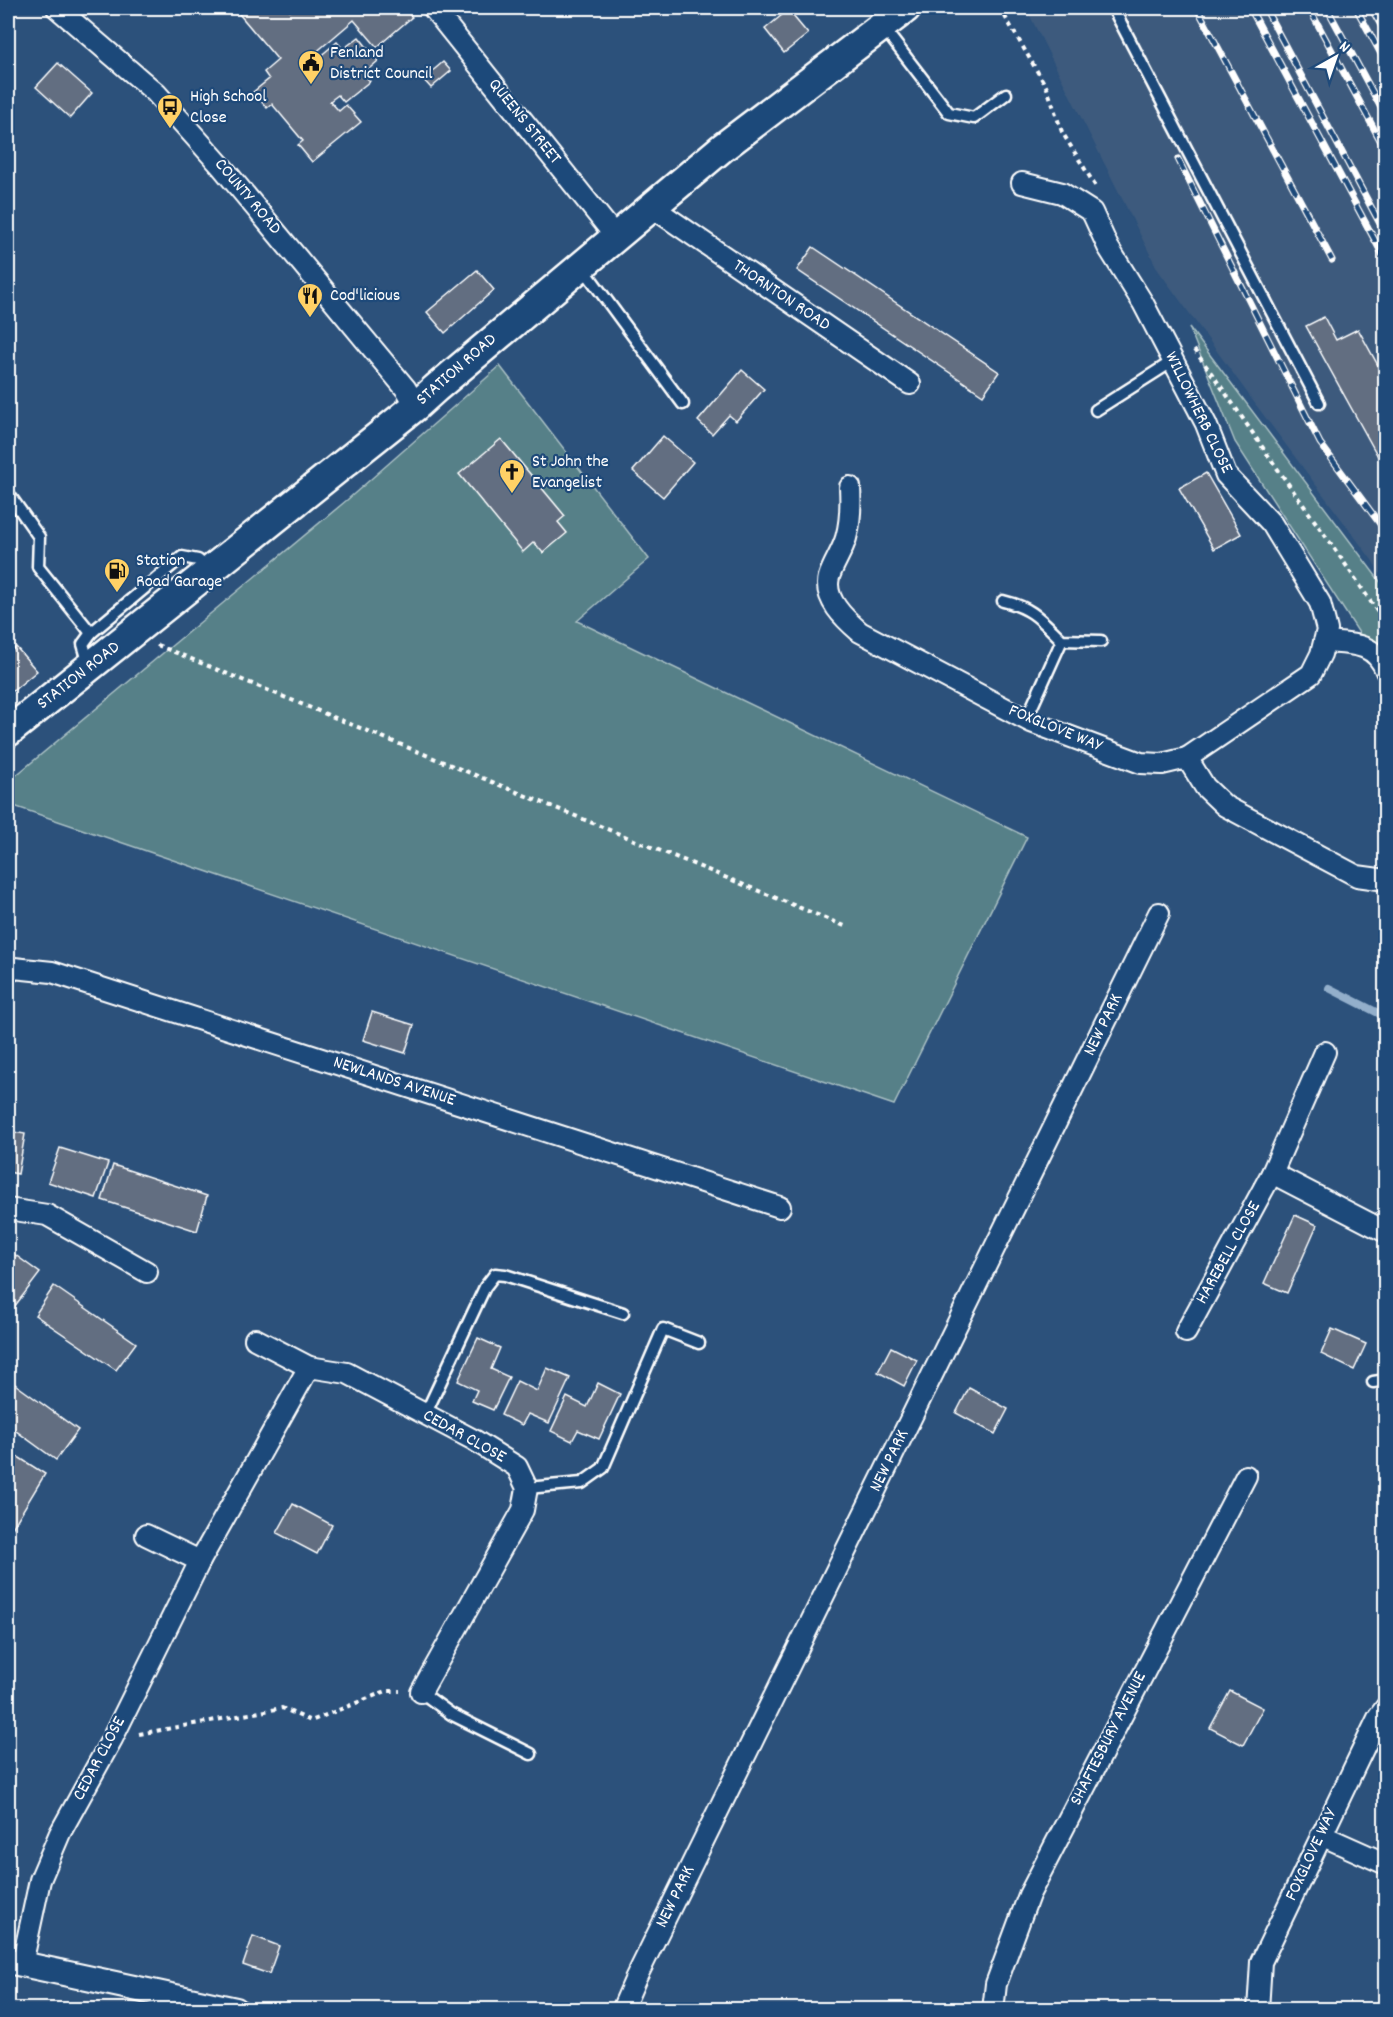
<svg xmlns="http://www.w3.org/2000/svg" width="1393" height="2017" font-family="Dekko,sans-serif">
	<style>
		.built { fill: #3c5a7d }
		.green { fill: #568088; stroke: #aac0c4; stroke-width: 1.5 }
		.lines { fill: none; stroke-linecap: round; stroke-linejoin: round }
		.stream { stroke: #93afcb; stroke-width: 8 }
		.building { fill: #626e81; stroke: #fff; stroke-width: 1.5 }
		.service-casing { stroke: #fff; stroke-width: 15 }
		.minor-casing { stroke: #fff; stroke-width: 24 }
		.tertiary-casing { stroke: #fff; stroke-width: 28 }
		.secondary-casing { stroke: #fff; stroke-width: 33 }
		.path { stroke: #fff; stroke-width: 4; stroke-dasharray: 4.5 4.5; stroke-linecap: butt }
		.service { stroke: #1f4a7a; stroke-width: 10 }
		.minor { stroke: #1f4a7a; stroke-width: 20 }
		.tertiary { stroke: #1f4a7a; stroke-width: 24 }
		.secondary { stroke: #1f4a7a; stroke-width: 28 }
		.rail-casing { stroke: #fff; stroke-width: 7 }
		.rail { stroke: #1f4a7a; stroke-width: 4.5; stroke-dasharray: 14; stroke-linecap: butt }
		.labels { text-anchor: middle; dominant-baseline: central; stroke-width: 4.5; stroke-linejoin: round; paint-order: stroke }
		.poi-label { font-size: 18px; fill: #fff; stroke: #1f4a7a; text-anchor: start }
		.street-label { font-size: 18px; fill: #fff; stroke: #1f4a7a }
	</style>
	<rect width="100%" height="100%" fill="#2c517b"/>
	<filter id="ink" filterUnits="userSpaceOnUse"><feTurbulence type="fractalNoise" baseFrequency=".0167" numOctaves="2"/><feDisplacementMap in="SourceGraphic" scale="12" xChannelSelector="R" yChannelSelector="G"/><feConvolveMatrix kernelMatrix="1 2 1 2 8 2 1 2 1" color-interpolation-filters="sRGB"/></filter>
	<g filter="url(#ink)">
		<!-- built -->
		<polygon class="built" points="1026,8 1385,8 1385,582 1372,560 1256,405 1158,270"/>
		<!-- green -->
		<g class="green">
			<polygon points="1189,327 1385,588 1385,673 1235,442"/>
			<polygon points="500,366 649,559 577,621 1027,837 894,1105 8,804 8,782 347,500"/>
		</g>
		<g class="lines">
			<!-- stream -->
			<polyline class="stream" points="1329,988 1386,1017"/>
		</g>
		<!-- building -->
		<g class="building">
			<polygon points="234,8 287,8 290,11 295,8 403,8 412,17 377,47 354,20 301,65 311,77 318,70 312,63 337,42 343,49 359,37 378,61 363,74 370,81 344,102 338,95 330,101 339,111 346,105 361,122 312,162 298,145 303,141 272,104 267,108 253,92 269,79 264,72 278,60"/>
			<polygon points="788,10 808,34 784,53 765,29"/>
			<polygon points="443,62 451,71 431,88 423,79"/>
			<polygon points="58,63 92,93 70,118 36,87"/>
			<polygon points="813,247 999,372 983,395 797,270"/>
			<polygon points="477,270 494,290 445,333 427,312"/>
			<polygon points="1324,317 1336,340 1358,329 1386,380 1386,471 1306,326"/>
			<polygon points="742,370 764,389 736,421 729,415 712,434 698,421"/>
			<polygon points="663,436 693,462 663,497 633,471"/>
			<polygon points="501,439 565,516 558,522 567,533 543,553 534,542 523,552 459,474"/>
			<polygon points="1206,473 1241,534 1214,549 1179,488"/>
			<polygon points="16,647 37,671 8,695 8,654"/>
			<polygon points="372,1012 414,1025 405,1053 363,1040"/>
			<polygon points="8,1131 25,1134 18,1174 8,1172"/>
			<polygon points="60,1148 108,1163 96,1198 48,1182"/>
			<polygon points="113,1165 207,1196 197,1231 102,1200"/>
			<polygon points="1295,1215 1317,1225 1287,1293 1264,1283"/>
			<polygon points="14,1254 40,1273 8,1315 8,1262"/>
			<polygon points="54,1286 136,1343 116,1370 35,1315"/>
			<polygon points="1332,1329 1366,1344 1354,1370 1321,1354"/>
			<polygon points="478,1338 500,1348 491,1369 509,1377 493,1410 472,1401 477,1390 458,1381"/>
			<polygon points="891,1347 917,1360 904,1386 878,1372"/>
			<polygon points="547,1368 570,1378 549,1423 528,1414 522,1425 501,1415 517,1381 537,1391"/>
			<polygon points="8,1379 78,1430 56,1460 8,1425"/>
			<polygon points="598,1383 620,1394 599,1439 578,1430 572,1441 551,1431 567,1397 587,1407"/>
			<polygon points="969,1388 1008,1409 995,1434 956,1413"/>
			<polygon points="15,1455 45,1474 8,1535 8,1467"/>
			<polygon points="293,1504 332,1525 317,1554 277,1533"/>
			<polygon points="1230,1691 1263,1708 1243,1745 1210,1728"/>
			<polygon points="253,1936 279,1946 269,1974 243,1965"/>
		</g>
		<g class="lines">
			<defs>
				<g id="service">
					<polyline points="1113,8 1319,403"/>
					<polyline points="882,26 949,113 974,118 1006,94"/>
					<polyline points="583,268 683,404"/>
					<polyline points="1096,410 1173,361"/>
					<polyline points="8,493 39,537 38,567 91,633"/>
					<path d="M1003 601C1033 608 1041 620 1062 640L1101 641"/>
					<polyline points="89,664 83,644 91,633 182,557 198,560 208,569"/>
					<polyline points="1026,720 1062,640"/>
					<polyline points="1373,1382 1386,1380"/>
					<polyline points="425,1415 485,1287 495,1274 505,1275 623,1313"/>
					<polyline points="527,1488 582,1483 603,1468 663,1329 699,1343"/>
					<polyline points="421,1692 451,1714 531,1754"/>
				</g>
				<g id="minor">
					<polyline points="57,8 156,93 222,167 406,389 416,406"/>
					<polyline points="433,8 615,236"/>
					<polyline points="1022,183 1062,193 1092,212 1108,247 1143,303 1206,424 1226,475 1272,524 1320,603 1327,630 1321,654 1311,674 1187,758"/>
					<polyline points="652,207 910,384"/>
					<path d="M850 487C851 505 851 521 846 538 842 552 833 564 829 577 823 599 845 619 860 632L1031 722 1141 763 1162 764 1187 758 1205 787 1225 806 1357 876 1386 880"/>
					<path d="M1324 642C1351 644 1375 642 1386 671"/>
					<polyline points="8,973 14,968 52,972 780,1207"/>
					<polyline points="1272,1173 1386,1232"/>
					<polyline points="8,1209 47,1215 147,1272"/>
					<polyline points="1186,1332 1272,1173 1325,1052"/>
					<polyline points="255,1339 309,1367"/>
					<polyline points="146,1535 200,1561"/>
					<polyline points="1321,1835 1386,1864"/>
					<polyline points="22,1964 40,1880 60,1833 112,1739 200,1561 309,1367 347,1373 474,1440 517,1467 527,1488 523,1510 421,1692"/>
					<polyline points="622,2010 635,1980 1159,913"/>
					<polyline points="993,2010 996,1984 1029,1895 1246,1476"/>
					<polyline points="1258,2010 1261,1962 1378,1718 1386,1707"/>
				</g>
				<polyline id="tertiary" points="8,1961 236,2010"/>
				<polyline id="secondary" points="8,732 416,406 436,388 722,148 906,8"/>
			</defs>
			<!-- service casing -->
			<use href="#service" class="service-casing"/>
			<!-- minor casing -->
			<use href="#minor" class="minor-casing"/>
			<!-- tertiary casing -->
			<use href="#tertiary" class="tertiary-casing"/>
			<!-- secondary casing -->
			<use href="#secondary" class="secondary-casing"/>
			<!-- path -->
			<g class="path">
				<polyline points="1000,8 1047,88 1062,132 1096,187"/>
				<path d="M1194 350C1219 382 1240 415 1263 448 1304 507 1347 564 1386 625"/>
				<polyline points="157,645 847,927"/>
				<polyline points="139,1734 282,1708 311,1721 386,1691 400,1691"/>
			</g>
			<!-- service -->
			<use href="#service" class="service"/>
			<!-- minor -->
			<use href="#minor" class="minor"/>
			<!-- tertiary -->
			<use href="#tertiary" class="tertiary"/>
			<!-- secondary -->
			<use href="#secondary" class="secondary"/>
			<defs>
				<g id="rail">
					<polyline points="1197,8 1332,260"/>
					<polyline points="1250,8 1386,261"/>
					<polyline points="1265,8 1386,235"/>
					<polyline points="1288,8 1289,10"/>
					<polyline points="1309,8 1386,151"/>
					<polyline points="1327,8 1386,117"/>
					<polyline points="1356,8 1386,63"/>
					<polyline points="1371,8 1386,34"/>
					<polyline points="1178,159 1320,443 1386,532"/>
				</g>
			</defs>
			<!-- rail casing -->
			<use href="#rail" class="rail-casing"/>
			<!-- rail -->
			<use href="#rail" class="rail"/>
		</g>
	</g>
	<!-- icons -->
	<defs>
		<symbol id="civic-pin" viewBox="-11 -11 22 30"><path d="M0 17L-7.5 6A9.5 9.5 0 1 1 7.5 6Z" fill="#ffd166" stroke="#1f4a7a"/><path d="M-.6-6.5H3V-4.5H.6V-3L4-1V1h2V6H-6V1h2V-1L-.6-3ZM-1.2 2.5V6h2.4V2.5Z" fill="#111"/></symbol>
		<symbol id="bus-pin" viewBox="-11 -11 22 30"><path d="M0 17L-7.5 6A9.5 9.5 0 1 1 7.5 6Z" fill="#ffd166" stroke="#1f4a7a"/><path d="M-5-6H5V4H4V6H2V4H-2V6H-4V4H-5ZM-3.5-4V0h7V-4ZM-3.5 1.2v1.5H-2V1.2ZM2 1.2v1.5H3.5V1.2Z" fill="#111"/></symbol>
		<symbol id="restaurant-pin" viewBox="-11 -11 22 30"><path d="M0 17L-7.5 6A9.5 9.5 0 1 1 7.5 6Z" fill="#ffd166" stroke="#1f4a7a"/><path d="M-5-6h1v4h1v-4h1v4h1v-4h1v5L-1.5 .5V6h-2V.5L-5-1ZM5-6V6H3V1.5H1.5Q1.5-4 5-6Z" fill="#111"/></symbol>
		<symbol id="church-pin" viewBox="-11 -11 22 30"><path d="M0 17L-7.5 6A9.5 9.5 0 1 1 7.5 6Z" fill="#ffd166" stroke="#1f4a7a"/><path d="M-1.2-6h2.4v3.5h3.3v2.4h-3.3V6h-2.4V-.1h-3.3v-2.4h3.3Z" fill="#111"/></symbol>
		<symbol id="fuel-pin" viewBox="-11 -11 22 30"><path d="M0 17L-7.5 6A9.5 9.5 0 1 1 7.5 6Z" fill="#ffd166" stroke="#1f4a7a"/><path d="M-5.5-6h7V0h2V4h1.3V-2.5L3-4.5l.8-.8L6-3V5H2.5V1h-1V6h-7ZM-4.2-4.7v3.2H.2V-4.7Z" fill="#111"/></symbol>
	</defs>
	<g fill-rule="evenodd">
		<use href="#civic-pin" x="296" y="48" width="30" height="40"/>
		<use href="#bus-pin" x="155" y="92" width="30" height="40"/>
		<use href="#restaurant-pin" x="295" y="281" width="30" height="40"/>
		<use href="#church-pin" x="497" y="457" width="30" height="40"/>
		<use href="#fuel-pin" x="102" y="556" width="30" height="40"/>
	</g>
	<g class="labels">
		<!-- poi labels -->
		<g class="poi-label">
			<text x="330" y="53">Fenland<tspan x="330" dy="21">District Council</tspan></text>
			<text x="190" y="97">High School<tspan x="190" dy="21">Close</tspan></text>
			<text x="330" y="296">Cod'licious</text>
			<text x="532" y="462">St John the<tspan x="532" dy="21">Evangelist</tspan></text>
			<text x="136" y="561">Station<tspan x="136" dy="21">Road Garage</tspan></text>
		</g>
		<!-- street labels -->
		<g class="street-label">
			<text transform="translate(524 122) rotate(51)">QUEENS STREET</text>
			<text transform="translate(247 197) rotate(50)">COUNTY ROAD</text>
			<text transform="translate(781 296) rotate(34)">THORNTON ROAD</text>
			<text transform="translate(457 370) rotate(-41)">STATION ROAD</text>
			<text transform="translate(1198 413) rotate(64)">WILLOWHERB CLOSE</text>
			<text transform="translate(79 676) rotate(-38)">STATION ROAD</text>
			<text transform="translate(1055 729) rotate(22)">FOXGLOVE WAY</text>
			<text transform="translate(1104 1025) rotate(-64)">NEW PARK</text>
			<text transform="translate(394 1082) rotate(18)">NEWLANDS AVENUE</text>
			<text transform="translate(1229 1253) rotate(-61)">HAREBELL CLOSE</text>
			<text transform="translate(464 1437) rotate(29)">CEDAR CLOSE</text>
			<text transform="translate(890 1461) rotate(-64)">NEW PARK</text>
			<text transform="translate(1109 1739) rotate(-63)">SHAFTESBURY AVENUE</text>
			<text transform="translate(100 1759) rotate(-62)">CEDAR CLOSE</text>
			<text transform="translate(1312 1855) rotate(-65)">FOXGLOVE WAY</text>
			<text transform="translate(676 1897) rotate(-64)">NEW PARK</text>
		</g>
	</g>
	<!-- margin -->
	<rect width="1393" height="2017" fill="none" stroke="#1f4a7a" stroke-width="30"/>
	<rect x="15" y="15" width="1363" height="1987" fill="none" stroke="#fff" stroke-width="2" filter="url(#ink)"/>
	<!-- north arrow -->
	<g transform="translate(1336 57) rotate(40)" stroke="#1f4a7a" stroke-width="4.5" paint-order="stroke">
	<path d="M0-4.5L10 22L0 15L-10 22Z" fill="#ffffff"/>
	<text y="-9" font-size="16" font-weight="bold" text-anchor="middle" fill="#ffffff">N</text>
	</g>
</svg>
